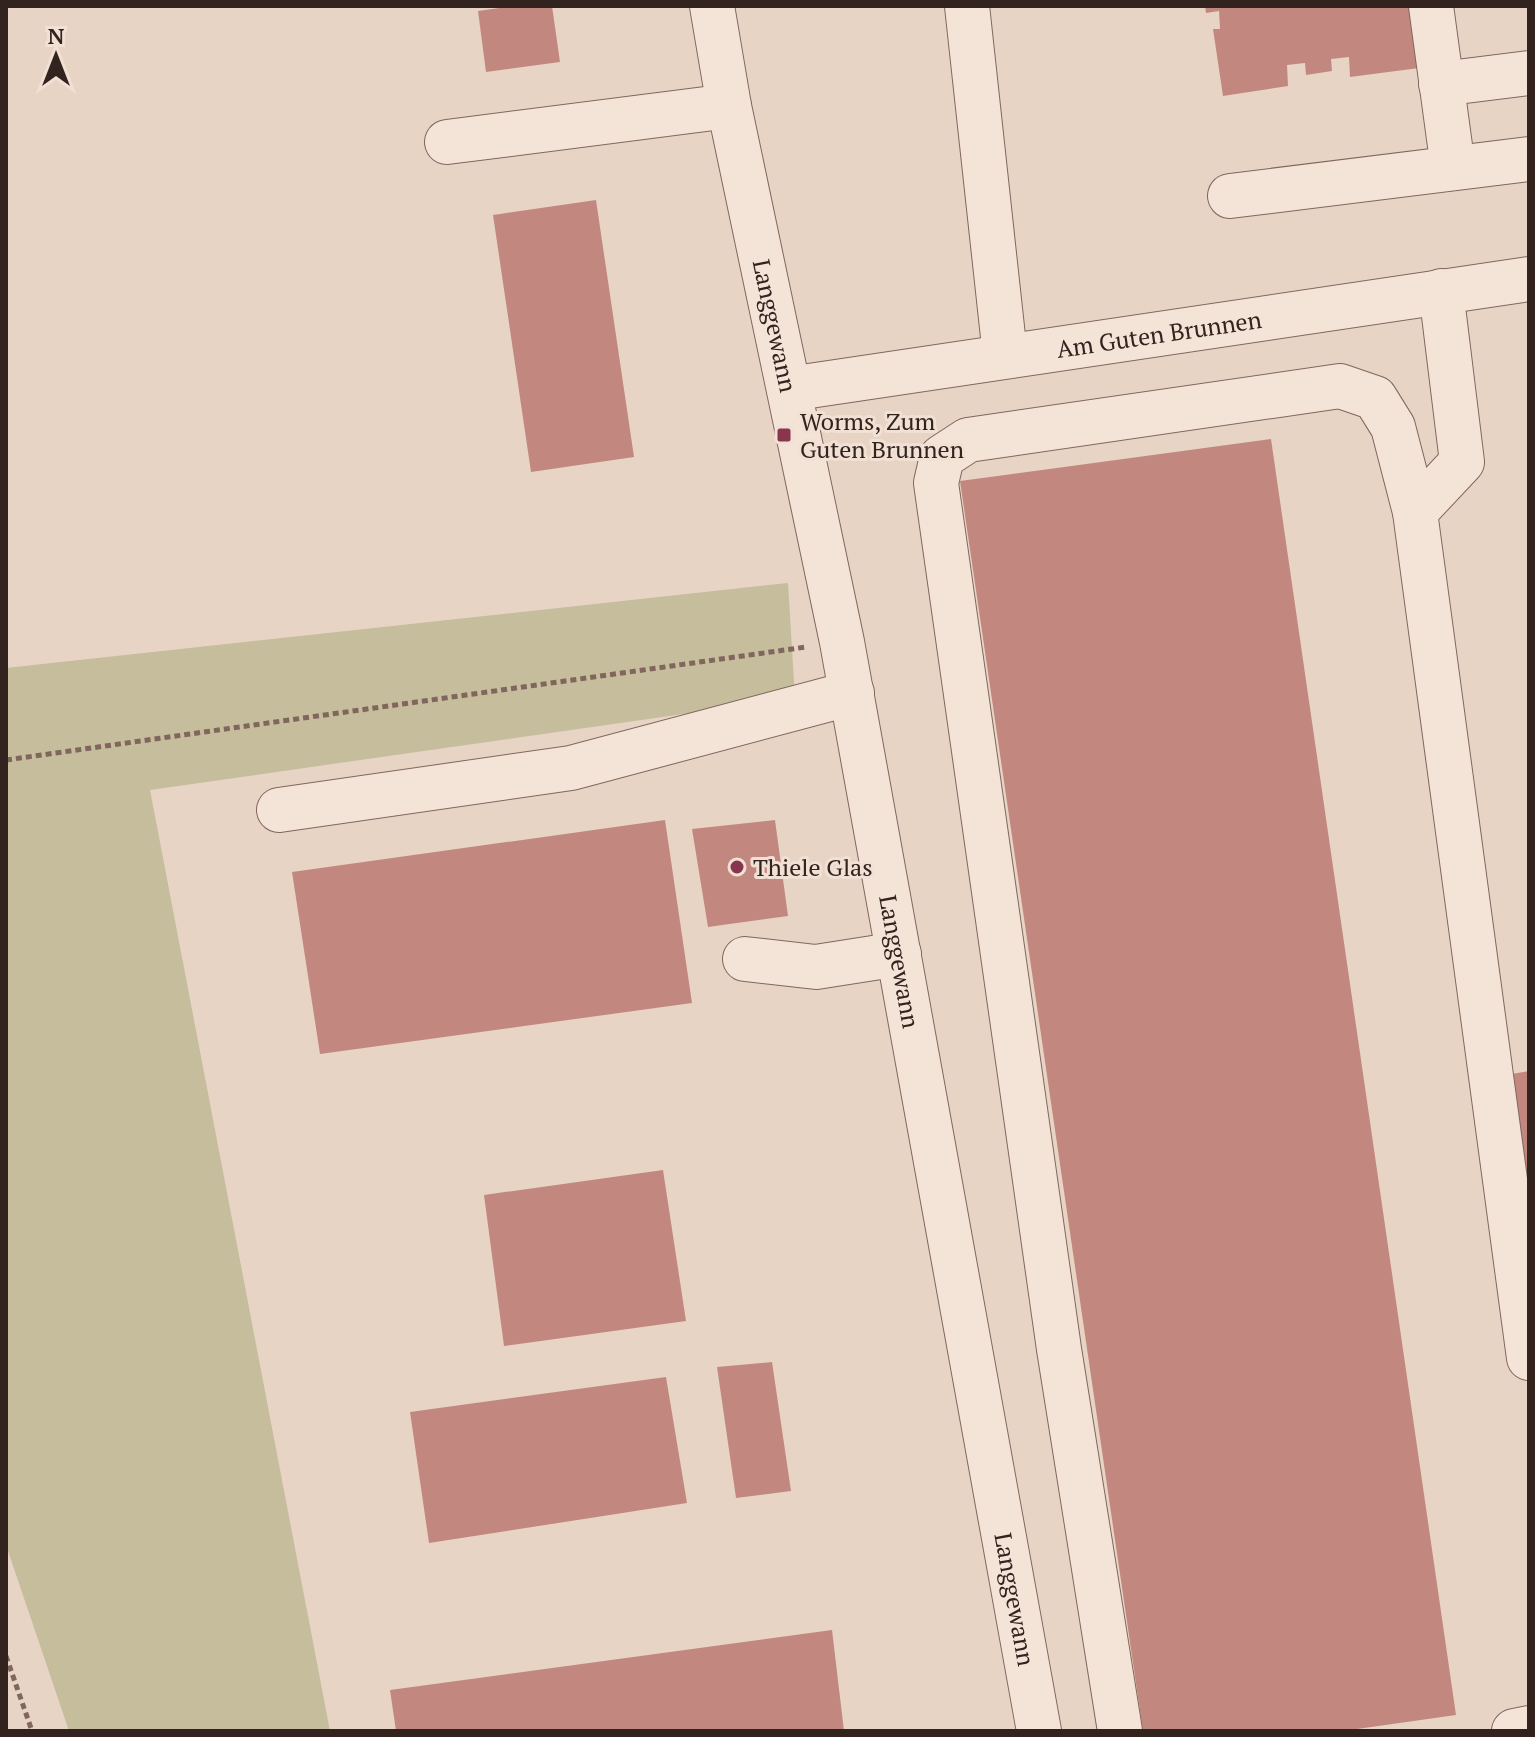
<svg xmlns="http://www.w3.org/2000/svg" width="1535" height="1737" font-family="'PT Serif',serif">
	<style>
		.green { fill: #c5bd9b }
		.building { fill: #c28880 }
		.lines { fill: none; stroke-linecap: round; stroke-linejoin: round }
		.minor-casing { stroke: #81665e; stroke-width: 46 }
		.path { stroke: #81665e; stroke-width: 5; stroke-dasharray: 6 4; stroke-linecap: butt }
		.minor { stroke: #f4e3d7; stroke-width: 44 }
		.poi-dot { fill: #88354e; stroke: #f1e0d4; stroke-width: 3 }
		.labels { text-anchor: middle; dominant-baseline: central; stroke-width: 6; stroke-linejoin: round; paint-order: stroke }
		.street-label { font-size: 24px; fill: #33231f; stroke: #f1e0d4 }
		.poi-label { font-size: 24px; fill: #33231f; stroke: #f1e0d4; text-anchor: start }
	</style>
	<rect width="100%" height="100%" fill="#e8d4c5"/>
	<!-- green -->
	<polygon class="green" points="788,583 795,698 150,790 330,1731 69,1731 6,1545 6,668"/>
	<!-- building -->
	<g class="building">
		<polygon points="514,6 552,6 560,62 486,72 478,11"/>
		<polygon points="1205,6 1411,6 1419,68 1350,77 1349,57 1331,59 1332,71 1306,75 1305,63 1287,65 1288,86 1223,96 1213,29 1220,29 1219,11 1206,13"/>
		<polygon points="596,200 634,457 531,472 493,215"/>
		<polygon points="1271,439 1456,1715 1343,1731 1143,1731 960,481"/>
		<polygon points="665,820 692,1003 320,1054 292,872"/>
		<polygon points="775,820 788,916 708,927 692,829"/>
		<polygon points="1529,1071 1529,1181 1527,1182 1512,1074"/>
		<polygon points="663,1170 686,1321 504,1346 484,1195"/>
		<polygon points="772,1362 791,1491 736,1498 717,1367"/>
		<polygon points="666,1377 687,1503 429,1543 410,1412"/>
		<polygon points="832,1630 844,1731 396,1731 390,1690"/>
	</g>
	<g class="lines">
		<defs>
			<g id="minor">
				<path id="s1" d="M712 6 729 106 842 642 1039 1731"/>
				<polyline points="967,6 1005,355"/>
				<polyline points="1431,6 1453,168"/>
				<polyline points="1441,84 1529,73"/>
				<polyline points="447,142 729,106"/>
				<polyline points="1230,196 1529,159"/>
				<polyline points="1441,291 1462,462 1415,512 1529,1358"/>
				<path id="s2" d="M789 389 1529 279"/>
				<polyline points="279,810 571,768 852,693"/>
				<polyline points="745,959 816,967 899,954"/>
				<polyline points="1120,1731 1059,1349 936,483 942,457 968,440 1340,386 1375,398 1393,427 1415,512"/>
				<polyline points="1514,1731 1529,1728"/>
			</g>
		</defs>
		<!-- minor casing -->
		<use href="#minor" class="minor-casing"/>
		<!-- path -->
		<g class="path">
			<polyline points="6,760 806,647"/>
			<polyline points="6,1656 32,1731"/>
		</g>
		<!-- minor -->
		<use href="#minor" class="minor"/>
	</g>
	<!-- markers -->
	<g class="poi-dot">
		<rect x="776" y="427" width="16" height="16" rx="4"/>
		<circle cx="737" cy="867" r="8"/>
	</g>
	<g class="labels">
		<!-- street labels -->
		<g class="street-label">
			<text stroke="none"><textPath href="#s1" startOffset="326">Langgewann</textPath></text>
			<text stroke="none"><textPath href="#s2" startOffset="374">Am Guten Brunnen</textPath></text>
			<text stroke="none"><textPath href="#s1" startOffset="974">Langgewann</textPath></text>
			<text stroke="none"><textPath href="#s1" startOffset="1622">Langgewann</textPath></text>
		</g>
		<!-- poi labels -->
		<g class="poi-label">
			<text x="800" y="421">Worms, Zum<tspan x="800" dy="28">Guten Brunnen</tspan></text>
			<text x="753" y="867">Thiele Glas</text>
		</g>
	</g>
	<!-- border -->
	<rect width="1535" height="1737" fill="none" stroke="#33231f" stroke-width="16"/>
	<!-- north arrow -->
	<g transform="translate(56 56)" stroke="#f1e0d4" stroke-width="6" paint-order="stroke">
	<path d="M0-6L14 30L0 20L-14 30Z" fill="#33231f"/>
	<text y="-12" font-size="22" font-weight="bold" text-anchor="middle" fill="#33231f">N</text>
	</g>
</svg>
